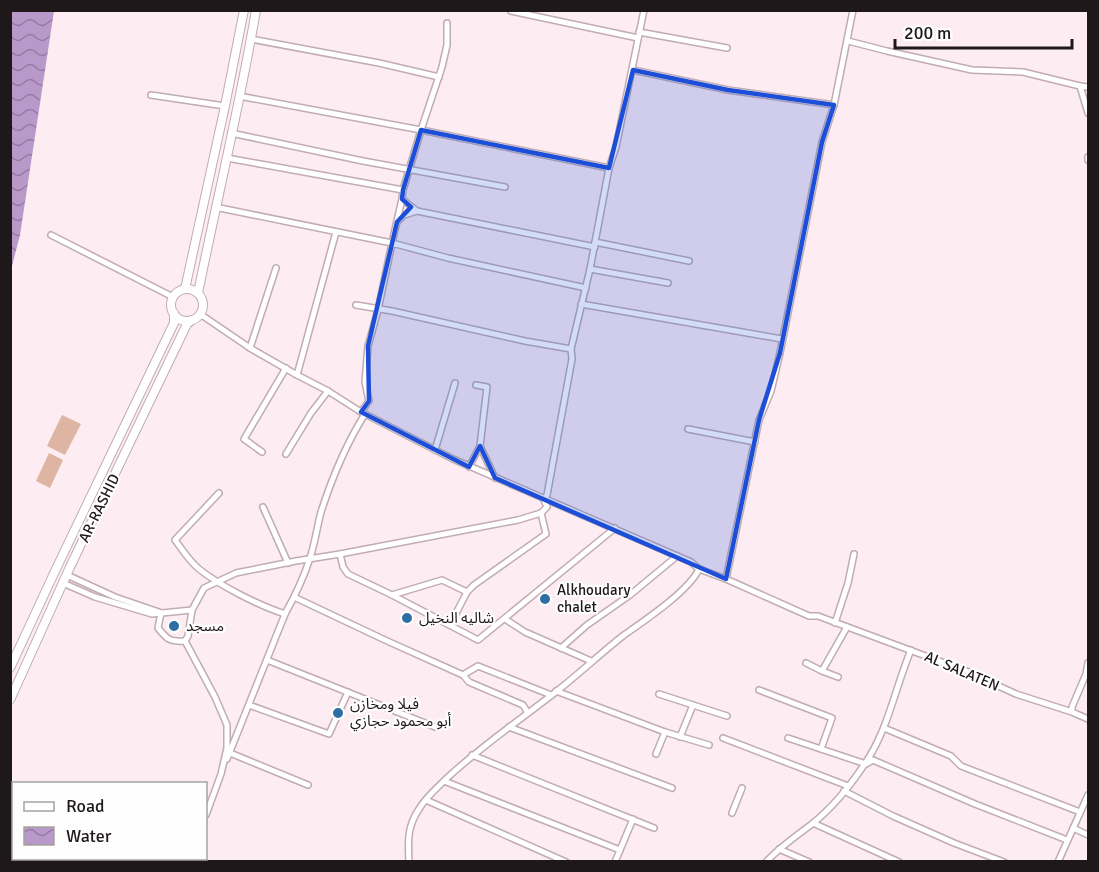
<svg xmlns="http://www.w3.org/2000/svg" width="1099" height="872" font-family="Signika,'Noto Sans Arabic',sans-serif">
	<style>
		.pitch { fill: #deb4a3 }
		.water { fill: url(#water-waves) }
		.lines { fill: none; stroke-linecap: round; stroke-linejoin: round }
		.minor-casing { stroke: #c0acb2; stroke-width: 8 }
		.secondary-casing { stroke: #c0acb2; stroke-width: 10 }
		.minor { stroke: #fff; stroke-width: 5 }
		.secondary { stroke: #fff; stroke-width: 8 }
		.marked { fill: #1d4ed8; fill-opacity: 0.2; stroke: #1d4ed8; stroke-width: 4.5; stroke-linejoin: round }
		.poi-dot { fill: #2d6ea4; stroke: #fefefe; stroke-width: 2 }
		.labels { text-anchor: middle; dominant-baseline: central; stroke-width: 4.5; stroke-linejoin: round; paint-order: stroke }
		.street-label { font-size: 15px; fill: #1f181a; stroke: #fefefe }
		.poi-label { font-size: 15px; fill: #1f181a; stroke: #fefefe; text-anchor: start }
	</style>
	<defs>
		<pattern id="water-waves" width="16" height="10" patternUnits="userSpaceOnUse" patternTransform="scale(1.5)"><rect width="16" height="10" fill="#b998ca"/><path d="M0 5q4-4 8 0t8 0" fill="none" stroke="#967ba3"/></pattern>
	</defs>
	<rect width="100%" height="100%" fill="#fdecf1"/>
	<!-- pitch -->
	<g class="pitch">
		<polygon points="62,415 81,424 65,455 47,446"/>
		<polygon points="49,453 63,460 50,488 36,481"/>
	</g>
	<!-- water -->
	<polygon class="water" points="11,10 54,11 20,235 11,270"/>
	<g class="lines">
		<defs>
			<g id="minor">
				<polyline points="511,11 638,38"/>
				<polyline points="639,32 727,48"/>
				<polyline points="251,39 379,63 439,77"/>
				<polyline points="848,41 887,51 972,70 1023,72 1080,86 1088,87"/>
				<polyline points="633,70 728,90 834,105"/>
				<polyline points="1080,86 1088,113"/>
				<polyline points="151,95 225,106"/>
				<polyline points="239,96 421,130 442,67 447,45 447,23"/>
				<polyline points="231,133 363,161 505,187"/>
				<polyline points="1088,157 1088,160"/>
				<polyline points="227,158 403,190"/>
				<polyline points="402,199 403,190 421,130 609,168"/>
				<polyline points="215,207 392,243 402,199 417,211 595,247"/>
				<polyline points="398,221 404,215 417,211"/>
				<polyline points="51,235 173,297"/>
				<polyline points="595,242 689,261"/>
				<polyline points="590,269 668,283"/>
				<polyline points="581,304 782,339"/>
				<polyline points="356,305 392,311 525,341 571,349"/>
				<polyline points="200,314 250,348 297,375 328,391 361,412 453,459 691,562 699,569 726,579 809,616 818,616 966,671 1016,694 1072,712 1088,719"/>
				<polyline points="250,348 276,268"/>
				<polyline points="297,375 336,232"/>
				<polyline points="361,412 369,401 365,382 368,346 378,310 392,243 448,258 586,288"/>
				<polyline points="688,429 755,442"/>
				<polyline points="480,446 495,478"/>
				<polyline points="435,450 455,383"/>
				<polyline points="262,452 244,439 286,368"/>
				<polyline points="286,454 311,413 328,391"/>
				<polyline points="469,467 480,446 487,387 476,385"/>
				<path d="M219 493 175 540C182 549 189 561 199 569 220 586 260 606 285 614 295 596 304 577 310 558 315 543 317 527 321 512 332 478 346 444 365 414"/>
				<polyline points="263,507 288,563"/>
				<polyline points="340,554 343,567 348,574 392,595 478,640 615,528"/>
				<polyline points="67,575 115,597 159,612"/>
				<polyline points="726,579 759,420 771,391 780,353 822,142 834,105 853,10"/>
				<polyline points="63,583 95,597 152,614 192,610"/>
				<polyline points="392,595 442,580 467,592 474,585 546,534 541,513"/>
				<polyline points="294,597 385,640 463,675 478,666 551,695"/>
				<path d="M161 613 158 628C167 639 169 642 185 641"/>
				<polyline points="505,619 525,632 591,661"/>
				<polyline points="835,623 848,583 854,554"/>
				<polyline points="450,625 467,592"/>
				<polyline points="561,648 587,625 630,595 677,556"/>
				<polyline points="267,660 435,727"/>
				<polyline points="806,663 822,671 847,627"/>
				<polyline points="822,671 838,677"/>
				<polyline points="463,675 469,682 523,705 528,713"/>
				<polyline points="759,690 832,718 821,749"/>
				<polyline points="556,691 665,732 709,745"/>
				<polyline points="659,694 727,716"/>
				<polyline points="249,705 329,734 348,692"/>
				<polyline points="1072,712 1072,707 1086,674 1088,663"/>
				<polyline points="509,727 672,788"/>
				<polyline points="884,728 951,756 961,766 1080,812"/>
				<polyline points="680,737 693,705"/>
				<polyline points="723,738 848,786"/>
				<polyline points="788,738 866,764 873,760 975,804 1067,840"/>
				<polyline points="230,753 308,785"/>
				<polyline points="656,754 665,732"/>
				<polyline points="472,755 654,828"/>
				<polyline points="227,759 285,614"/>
				<polyline points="444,781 620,850"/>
				<polyline points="844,791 893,816 954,843 1004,862"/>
				<polyline points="426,800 566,862"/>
				<polyline points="732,813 742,788"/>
				<polyline points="206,815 221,774 227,748 227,725 215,697 185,641 188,636 192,610 204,588 236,573 296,561 340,554 518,520 541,513 547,507 544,500 547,495 572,359 571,349 590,269 609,168 616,147 644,10"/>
				<polyline points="813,823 899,862"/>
				<polyline points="1073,828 1088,835"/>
				<polyline points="779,849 809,862"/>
				<polyline points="185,862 187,858"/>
				<path d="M409 862C408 841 407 827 419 809 426 797 437 788 446 779 481 746 520 720 557 691 580 673 601 653 624 635 644 621 689 591 699 569"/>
				<polyline points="615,862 633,819"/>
				<path d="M766 862C780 847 796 836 812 824 832 808 850 786 864 765 888 731 895 688 911 650"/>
				<polyline points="1058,862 1088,795"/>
			</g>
			<g id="secondary">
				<polyline points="185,289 225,106 244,10"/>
				<circle cx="187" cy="305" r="16"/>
				<path d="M198 293C217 199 240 105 256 10"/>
				<polyline points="10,668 56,569 174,323 174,313"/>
				<polyline points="10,700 70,567 187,324 192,320"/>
			</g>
		</defs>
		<!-- minor casing -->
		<use href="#minor" class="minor-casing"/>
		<!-- secondary casing -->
		<use href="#secondary" class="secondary-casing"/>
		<!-- minor -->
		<use href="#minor" class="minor"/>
		<!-- secondary -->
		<use href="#secondary" class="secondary"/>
	</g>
	<!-- marked area -->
	<path class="marked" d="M633 70 728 90 834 105 822 142 780 353 759 420 726 579 495 478 480 446 469 467 361 412 369 401 368 346 397 222 411 207 402 199 403 190 421 130 609 168Z"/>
	<!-- markers -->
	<g class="poi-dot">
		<circle cx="545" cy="599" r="6"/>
		<circle cx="407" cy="618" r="6"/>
		<circle cx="174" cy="626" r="6"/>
		<circle cx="338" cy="713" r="6"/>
	</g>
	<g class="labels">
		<!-- street labels -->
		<g class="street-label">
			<text transform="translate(99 508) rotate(-64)">AR-RASHID</text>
			<text transform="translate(962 671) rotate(23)">AL SALATEN</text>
		</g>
		<!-- poi labels -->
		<g class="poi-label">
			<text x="557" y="590">Alkhoudary<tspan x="557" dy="17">chalet</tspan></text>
			<text x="419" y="618">شاليه النخيل</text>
			<text x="186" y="626">مسجد</text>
			<text x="350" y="704">فيلا ومخازن<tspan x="350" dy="17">أبو محمود حجازي</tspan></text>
		</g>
	</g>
	<!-- border -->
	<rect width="1099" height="872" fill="none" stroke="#1f181a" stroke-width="24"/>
	<!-- legend -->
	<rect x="12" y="782" width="195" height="78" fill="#fefefe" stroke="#a5a2a3" stroke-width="1.5"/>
	<rect x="24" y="802" width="30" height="9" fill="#ffffff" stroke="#a5a2a3" stroke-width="1.5"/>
	<text x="66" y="812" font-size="18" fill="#1f181a">Road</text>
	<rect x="24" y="827" width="30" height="18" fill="url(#water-waves)" stroke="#a5a2a3" stroke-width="1.5"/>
	<text x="66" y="842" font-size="18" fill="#1f181a">Water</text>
	<!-- scale -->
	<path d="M895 39v9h177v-9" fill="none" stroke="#1f181a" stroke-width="3"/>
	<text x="904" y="39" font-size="18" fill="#1f181a" stroke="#fefefe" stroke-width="4.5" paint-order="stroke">200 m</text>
</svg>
